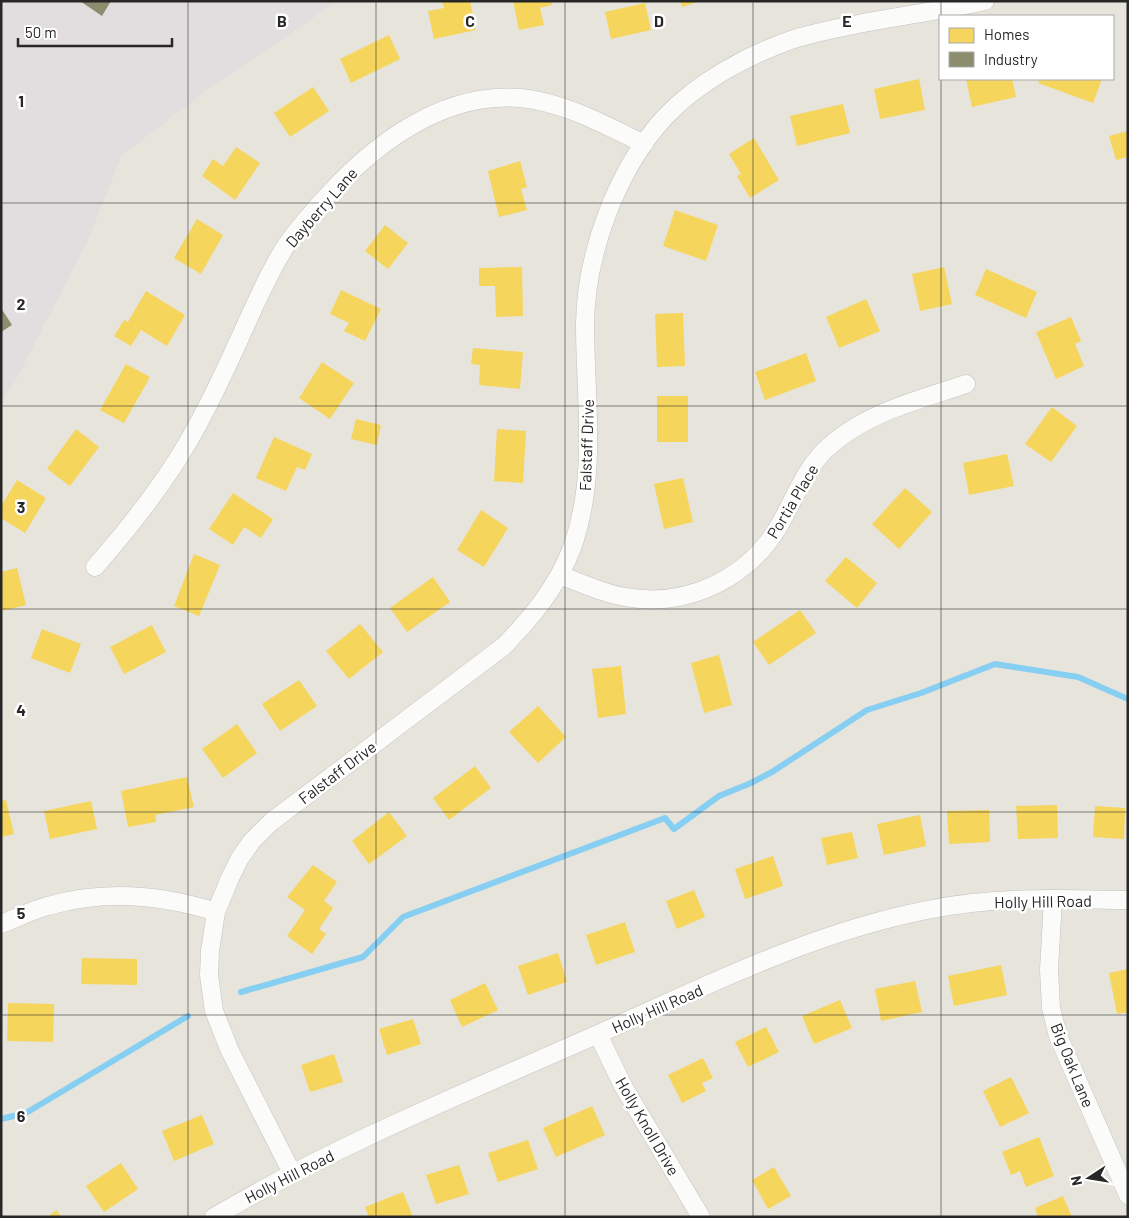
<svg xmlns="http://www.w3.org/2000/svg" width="1129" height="1218" font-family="Barlow,sans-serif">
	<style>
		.industrial { fill: #e2dee0 }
		.homes { fill: #f6d55c }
		.industry { fill: #8c8c6e }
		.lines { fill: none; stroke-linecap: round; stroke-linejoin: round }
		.stream { stroke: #86cef2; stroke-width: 6 }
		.street-casing { stroke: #c3c2c3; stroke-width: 19 }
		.street { stroke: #fbfbfa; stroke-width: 18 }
		.grid { fill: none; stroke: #272727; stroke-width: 1; stroke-opacity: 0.55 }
		.labels { text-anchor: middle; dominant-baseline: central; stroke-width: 5; stroke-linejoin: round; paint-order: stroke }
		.street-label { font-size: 16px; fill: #272727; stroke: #fff }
		.grid-label { font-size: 16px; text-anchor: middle; font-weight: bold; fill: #272727; stroke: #fff; stroke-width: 5; stroke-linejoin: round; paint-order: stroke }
	</style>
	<rect width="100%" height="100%" fill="#e7e4dc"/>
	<!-- industrial -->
	<polygon class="industrial" points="1,1 338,1 213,86 122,155 88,240 16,380 1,402"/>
	<!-- homes -->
	<g class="homes">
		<polygon points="442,1 470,1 476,30 434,39 428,11 444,8"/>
		<polygon points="513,1 551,1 552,5 540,8 544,25 519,30"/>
		<polygon points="680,1 697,1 697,2 682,7"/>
		<polygon points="645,3 651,30 611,39 605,12"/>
		<polygon points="389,35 400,59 351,83 340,59"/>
		<polygon points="919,79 925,110 880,119 874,89"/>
		<polygon points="966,79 1012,79 1016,97 972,107"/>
		<polygon points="1040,79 1102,79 1093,103 1038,83"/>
		<polygon points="313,87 329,111 290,137 274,113"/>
		<polygon points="843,104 850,133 797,146 790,116"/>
		<polygon points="1128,131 1128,157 1116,160 1109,136"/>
		<polygon points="754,138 779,180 750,198 737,176 741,174 729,154"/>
		<polygon points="236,147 260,163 235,200 202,176 213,159 223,166"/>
		<polygon points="520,161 527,187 521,189 527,210 499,217 488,171"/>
		<polygon points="675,210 718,225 706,261 663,246"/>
		<polygon points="197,219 223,235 201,274 174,258"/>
		<polygon points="385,225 408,243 388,269 365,251"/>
		<polygon points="522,267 523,316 496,317 495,286 479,286 479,268"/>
		<polygon points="944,267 952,304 920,311 912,274"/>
		<polygon points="986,269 1037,292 1026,318 975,295"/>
		<polygon points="341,290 381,309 365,341 344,331 349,323 330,314"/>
		<polygon points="146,291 185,315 167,346 141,330 131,346 114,336 124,320 128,322"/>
		<polygon points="866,299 880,331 839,348 826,317"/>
		<polygon points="683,313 685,366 657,367 655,314"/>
		<polygon points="1071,317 1081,341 1075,344 1084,366 1056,379 1036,332"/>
		<polygon points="473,348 523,352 520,389 479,385 480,365 471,364"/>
		<polygon points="806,353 816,381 765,400 755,372"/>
		<polygon points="322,362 354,383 330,419 299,398"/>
		<polygon points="126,364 150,377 124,423 100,410"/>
		<rect x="657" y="396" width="31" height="46"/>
		<polygon points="1052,407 1077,426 1051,462 1025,444"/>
		<polygon points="356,419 381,425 377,445 351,439"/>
		<polygon points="76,429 99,447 70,486 47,469"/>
		<polygon points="497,429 526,431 523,483 494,481"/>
		<polygon points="274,437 312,454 305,470 297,467 286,491 256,478"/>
		<polygon points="1007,454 1014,486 969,495 963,463"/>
		<polygon points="683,478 693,522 664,529 654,484"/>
		<polygon points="17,480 46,498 25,533 1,518 1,506"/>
		<polygon points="905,488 932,512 899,549 872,524"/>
		<polygon points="233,493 273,519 261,538 244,527 233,545 209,529"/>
		<polygon points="481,510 508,528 484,567 457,550"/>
		<polygon points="194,554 220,565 199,616 174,606"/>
		<polygon points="846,557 877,583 857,608 825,581"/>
		<polygon points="17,568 26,605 1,611 1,572"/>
		<polygon points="433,577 450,602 407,632 390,608"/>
		<polygon points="800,610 816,633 769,665 753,642"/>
		<polygon points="360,624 383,652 349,679 326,651"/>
		<polygon points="152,625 166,652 124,674 110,647"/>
		<polygon points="42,629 81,644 70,673 31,658"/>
		<polygon points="719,655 732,705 704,713 691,663"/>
		<polygon points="621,666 626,714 598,718 592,669"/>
		<polygon points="299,680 317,706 280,731 262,704"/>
		<polygon points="538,706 566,737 538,763 509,732"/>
		<polygon points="237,724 257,753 223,778 202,749"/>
		<polygon points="475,766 491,788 449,820 433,798"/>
		<polygon points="187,777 194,807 155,815 156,822 128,827 121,791"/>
		<polygon points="6,800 14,834 1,837 1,801"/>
		<polygon points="91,801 97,829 50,839 44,811"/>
		<polygon points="1057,805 1058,838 1018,839 1016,806"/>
		<polygon points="1095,806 1125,808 1124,839 1093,837"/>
		<polygon points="989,810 990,842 949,844 947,811"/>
		<polygon points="389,812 407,836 369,864 352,841"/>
		<polygon points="920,815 926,846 884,855 877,824"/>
		<polygon points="852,832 858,858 827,865 821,838"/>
		<polygon points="773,856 783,886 745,899 735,869"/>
		<polygon points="313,865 337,882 324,901 333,908 319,929 326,934 312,954 287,936 305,910 287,897"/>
		<polygon points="694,890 705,917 677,929 666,901"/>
		<polygon points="625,922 635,952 596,965 586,935"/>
		<polygon points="558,953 567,982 528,995 518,966"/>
		<polygon points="82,958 137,959 137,985 81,984"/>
		<polygon points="1001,965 1007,995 954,1006 948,976"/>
		<polygon points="1128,969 1128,1012 1117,1014 1109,973"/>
		<polygon points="915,981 922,1012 881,1021 875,989"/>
		<polygon points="485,983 498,1010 462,1027 450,1000"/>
		<polygon points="840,1000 852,1028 814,1044 802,1016"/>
		<polygon points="8,1003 54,1004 53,1042 7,1041"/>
		<polygon points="413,1019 421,1044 387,1055 379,1029"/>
		<polygon points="766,1027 779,1052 748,1067 735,1042"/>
		<polygon points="334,1054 343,1082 310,1092 301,1065"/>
		<polygon points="703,1058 713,1078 702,1083 706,1091 682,1103 668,1075"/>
		<polygon points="1011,1077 1029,1113 1000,1127 983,1091"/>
		<polygon points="592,1106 605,1135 556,1157 543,1128"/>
		<polygon points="202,1115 214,1144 174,1161 162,1131"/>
		<polygon points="1039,1137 1054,1176 1026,1187 1020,1171 1011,1175 1002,1152"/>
		<polygon points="528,1140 538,1169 498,1182 488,1153"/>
		<polygon points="121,1163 138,1189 104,1212 86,1186"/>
		<polygon points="459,1165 469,1194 436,1204 426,1175"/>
		<polygon points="774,1167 791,1196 768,1209 752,1180"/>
		<polygon points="403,1192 413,1217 369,1217 365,1207"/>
		<polygon points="1063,1196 1072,1217 1038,1217 1035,1208"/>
		<polygon points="57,1210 61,1217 47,1217"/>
	</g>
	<!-- industry -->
	<g class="industry">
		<polygon points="80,1 111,1 102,16"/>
		<polygon points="1,308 12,325 1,332"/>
	</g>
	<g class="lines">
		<!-- stream -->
		<g class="stream">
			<polyline points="241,992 363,957 403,917 665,818 674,829 719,796 751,783 772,772 867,710 921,693 995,664 1078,677 1128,699"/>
			<polyline points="1,1119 26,1113 188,1016"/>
		</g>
		<defs>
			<g id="street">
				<path d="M95 567C129 528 162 487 188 442 209 406 226 369 243 331 255 304 267 277 282 252 292 235 306 220 319 205 369 148 440 91 520 98 564 102 605 125 644 144"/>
				<path d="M560 575C583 584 607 595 632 598 689 606 747 578 777 529 793 503 802 474 824 451 863 413 916 401 966 384"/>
				<polyline points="1053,899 1049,970 1051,1008 1058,1036 1128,1195"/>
				<path d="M1 924C17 918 32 910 48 906 103 890 162 895 216 912"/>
				<polyline points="598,1034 623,1086 701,1217"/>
				<path d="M292 1173 230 1051 214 1011 209 975 210 951 216 912 230 878 240 858 252 841 271 822 504 646C532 617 557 587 572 548 598 475 585 400 585 324 586 253 617 169 665 117 698 82 746 56 791 40 812 33 835 29 858 24 900 16 943 10 985 1"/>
				<path d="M214 1217C336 1145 467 1092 596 1035 704 987 810 933 927 910 993 896 1061 899 1128 900"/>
			</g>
		</defs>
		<!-- street casing -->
		<use href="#street" class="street-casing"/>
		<!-- street -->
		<use href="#street" class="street"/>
	</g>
	<!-- grid -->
	<path class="grid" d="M188 1V1217M376 1V1217M565 1V1217M753 1V1217M941 1V16M941 79V1217M1 203H1128M1 406H1128M1 609H1128M1 812H1128M1 1015H1128"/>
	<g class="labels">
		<!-- street labels -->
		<g class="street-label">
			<text transform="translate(321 207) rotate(-49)">Dayberry Lane</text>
			<text transform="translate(586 445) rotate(-88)">Falstaff Drive</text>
			<text transform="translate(792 501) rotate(-59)">Portia Place</text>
			<text transform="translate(337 772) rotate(-37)">Falstaff Drive</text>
			<text transform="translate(1043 901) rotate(-1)">Holly Hill Road</text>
			<text transform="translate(657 1008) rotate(-24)">Holly Hill Road</text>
			<text transform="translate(1073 1065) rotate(68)">Big Oak Lane</text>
			<text transform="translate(648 1126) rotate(60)">Holly Knoll Drive</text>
			<text transform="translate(289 1176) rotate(-27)">Holly Hill Road</text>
		</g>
	</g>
	<g class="grid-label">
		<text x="282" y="27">B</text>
		<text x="470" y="27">C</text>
		<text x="659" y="27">D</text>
		<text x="847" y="27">E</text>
		<text x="21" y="107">1</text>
		<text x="21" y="310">2</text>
		<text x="21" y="513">3</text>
		<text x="21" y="716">4</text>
		<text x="21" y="919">5</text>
		<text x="21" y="1122">6</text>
	</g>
	<!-- border -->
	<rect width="1129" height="1218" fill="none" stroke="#272727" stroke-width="5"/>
	<!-- legend -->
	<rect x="939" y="15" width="175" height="65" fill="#ffffff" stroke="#a9a9a9"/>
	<rect x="949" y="28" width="25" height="15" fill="#f6d55c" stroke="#a9a9a9"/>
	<text x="984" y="40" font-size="15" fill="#272727">Homes</text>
	<rect x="949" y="52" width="25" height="15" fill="#8c8c6e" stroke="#a9a9a9"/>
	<text x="984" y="65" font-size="15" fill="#272727">Industry</text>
	<!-- north arrow -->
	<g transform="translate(1089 1178) rotate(258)" stroke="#ffffff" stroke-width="4" paint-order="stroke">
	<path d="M0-4L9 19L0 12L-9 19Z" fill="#272727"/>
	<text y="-8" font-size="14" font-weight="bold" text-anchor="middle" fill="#272727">N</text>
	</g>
	<!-- scale -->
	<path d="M18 38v8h154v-8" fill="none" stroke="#272727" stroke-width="2.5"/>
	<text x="25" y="38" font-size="15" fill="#272727" stroke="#ffffff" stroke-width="4" paint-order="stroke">50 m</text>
</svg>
